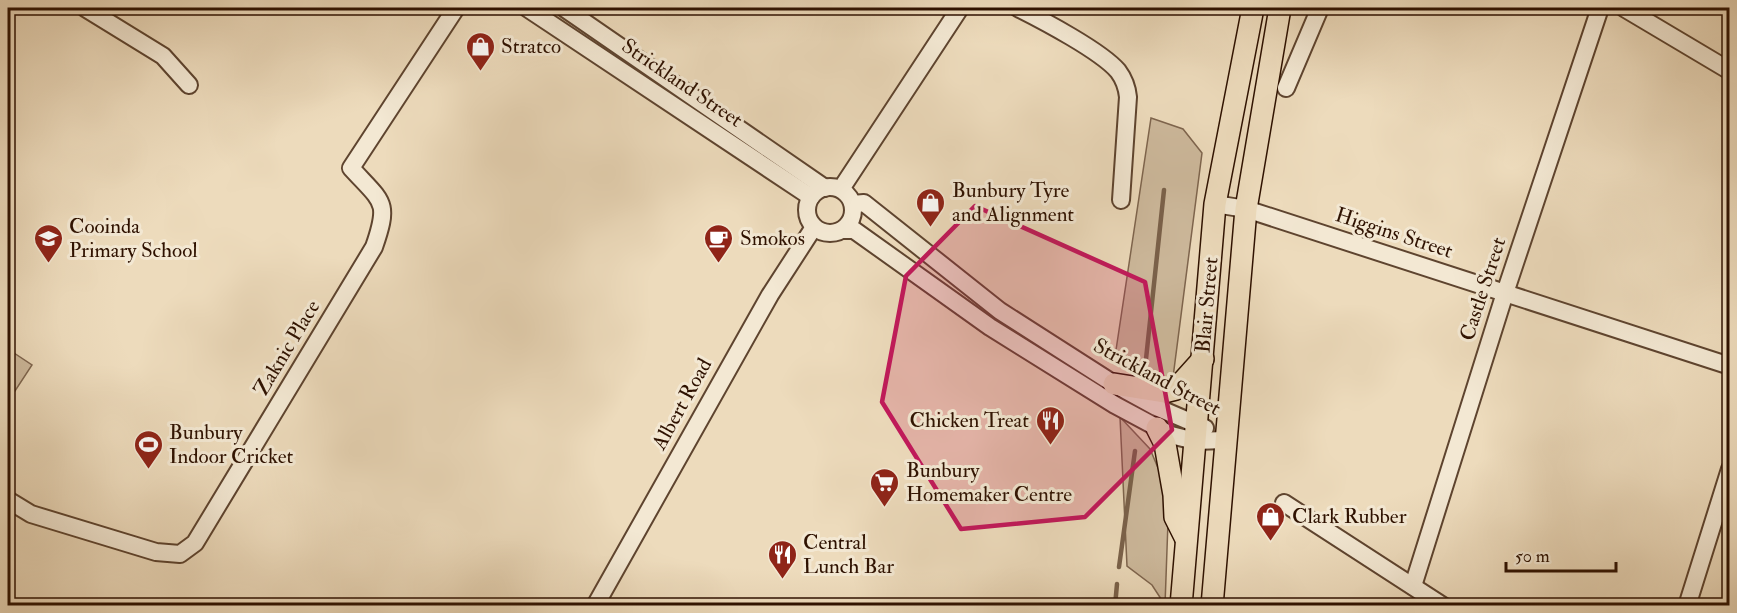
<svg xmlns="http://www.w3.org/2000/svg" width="1737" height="613" font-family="'IM FELL Double Pica',serif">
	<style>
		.green { fill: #cdb99c; stroke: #7e654e; stroke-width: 1.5 }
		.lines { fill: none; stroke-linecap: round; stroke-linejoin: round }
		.stream { stroke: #7a614a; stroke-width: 4.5 }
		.minor-casing { stroke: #5e442f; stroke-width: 20 }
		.major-casing { stroke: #2e1100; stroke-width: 24 }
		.minor { stroke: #f3e8d3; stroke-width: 16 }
		.major { stroke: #eddbbc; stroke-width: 21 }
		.marked { fill: #c2185b; fill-opacity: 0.2; stroke: #c2185b; stroke-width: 4.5; stroke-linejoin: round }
		.labels { text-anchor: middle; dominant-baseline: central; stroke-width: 6; stroke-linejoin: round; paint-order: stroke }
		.poi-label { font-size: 21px; fill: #2e1100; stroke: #f3e8d3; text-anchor: start }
		.street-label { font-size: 21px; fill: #2e1100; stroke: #f3e8d3 }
	</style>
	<rect width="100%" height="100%" fill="#eddbbc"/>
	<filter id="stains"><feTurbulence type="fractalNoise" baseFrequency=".00333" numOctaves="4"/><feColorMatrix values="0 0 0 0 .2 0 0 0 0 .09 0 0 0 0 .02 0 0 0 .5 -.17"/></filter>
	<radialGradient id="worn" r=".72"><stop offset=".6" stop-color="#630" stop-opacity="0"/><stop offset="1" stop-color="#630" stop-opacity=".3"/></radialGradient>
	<!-- green -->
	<g class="green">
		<polygon points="1151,118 1183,129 1202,153 1172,385 1116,350"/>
		<polygon points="8,349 32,365 15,391 8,386"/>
		<polygon points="1120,417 1150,449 1169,494 1165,605 1152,585 1127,566"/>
	</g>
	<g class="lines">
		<!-- stream -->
		<g class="stream">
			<polyline points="1146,359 1164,190"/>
			<polyline points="1119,567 1135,451"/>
			<polyline points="1115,606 1117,584"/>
		</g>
		<defs>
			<g id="minor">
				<polyline points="85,8 163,56 189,85"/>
				<polyline points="527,8 811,197"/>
				<polyline points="564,8 825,188"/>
				<path d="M1018 8C1042 20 1101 51 1118 71 1124 79 1127 87 1128 97L1121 200"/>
				<polyline points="1624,8 1730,71"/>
				<polyline points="1286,88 1320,8"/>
				<circle cx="830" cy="210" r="23"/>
				<polyline points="841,189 960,8"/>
				<polyline points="853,204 864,203 1000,311 1114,384 1156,407 1205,428"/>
				<polyline points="1215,204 1246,209 1730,366"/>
				<polyline points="842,230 854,230 990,327 1115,405 1171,435 1195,441 1225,440"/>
				<path d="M8 500 31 514 156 552 180 554 195 543 374 247C390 201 383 203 351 168L456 8"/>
				<polyline points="1284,503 1443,606"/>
				<polyline points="1413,586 1505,293 1600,8"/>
				<polyline points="595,606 770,295 814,227"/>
				<polyline points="1687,606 1730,469"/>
			</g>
			<g id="major">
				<polyline points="1114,384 1164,392 1176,389 1203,359"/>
				<polyline points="1157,428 1165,444 1174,495 1175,517 1185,537"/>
				<polyline points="1181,606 1215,204 1253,8"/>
				<polyline points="1212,606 1246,209 1280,8"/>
			</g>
		</defs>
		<!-- minor casing -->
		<use href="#minor" class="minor-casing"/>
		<!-- major casing -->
		<use href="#major" class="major-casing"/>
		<!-- minor -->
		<use href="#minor" class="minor"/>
		<!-- major -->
		<use href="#major" class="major"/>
	</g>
	<!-- marked area -->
	<path class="marked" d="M975 206 1145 282 1172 430 1085 517 961 529 882 402 906 276Z"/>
	<!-- icons -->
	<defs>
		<symbol id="shop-pin" viewBox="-11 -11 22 30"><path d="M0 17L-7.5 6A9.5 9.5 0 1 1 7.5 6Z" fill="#8f2418" stroke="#f3e8d3"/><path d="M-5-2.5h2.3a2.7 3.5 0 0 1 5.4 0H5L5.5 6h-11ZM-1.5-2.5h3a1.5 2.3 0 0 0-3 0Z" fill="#fff"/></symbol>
		<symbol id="school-pin" viewBox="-11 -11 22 30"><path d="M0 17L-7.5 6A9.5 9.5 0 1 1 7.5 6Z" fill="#8f2418" stroke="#f3e8d3"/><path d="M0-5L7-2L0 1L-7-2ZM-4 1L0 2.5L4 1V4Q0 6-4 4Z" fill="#fff"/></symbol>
		<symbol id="cafe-pin" viewBox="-11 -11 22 30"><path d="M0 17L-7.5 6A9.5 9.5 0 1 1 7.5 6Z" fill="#8f2418" stroke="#f3e8d3"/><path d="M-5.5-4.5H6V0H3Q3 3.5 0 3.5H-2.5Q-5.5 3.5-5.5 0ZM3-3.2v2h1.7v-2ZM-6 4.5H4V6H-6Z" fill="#fff"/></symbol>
		<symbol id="restaurant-pin" viewBox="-11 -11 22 30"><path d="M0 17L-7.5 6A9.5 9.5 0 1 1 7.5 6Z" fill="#8f2418" stroke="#f3e8d3"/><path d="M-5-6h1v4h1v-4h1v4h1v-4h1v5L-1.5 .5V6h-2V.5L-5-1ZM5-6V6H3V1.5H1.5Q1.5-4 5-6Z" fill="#fff"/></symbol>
		<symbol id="stadium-pin" viewBox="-11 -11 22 30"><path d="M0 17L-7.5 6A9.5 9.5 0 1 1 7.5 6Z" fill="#8f2418" stroke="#f3e8d3"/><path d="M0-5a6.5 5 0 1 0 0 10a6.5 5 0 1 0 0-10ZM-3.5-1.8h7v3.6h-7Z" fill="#fff"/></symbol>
		<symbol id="supermarket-pin" viewBox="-11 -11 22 30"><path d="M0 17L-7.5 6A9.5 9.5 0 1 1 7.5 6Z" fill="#8f2418" stroke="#f3e8d3"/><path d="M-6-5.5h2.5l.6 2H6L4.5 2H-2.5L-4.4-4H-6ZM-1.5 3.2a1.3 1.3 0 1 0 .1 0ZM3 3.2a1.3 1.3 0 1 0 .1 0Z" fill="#fff"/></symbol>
	</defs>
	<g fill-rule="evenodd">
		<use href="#shop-pin" x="464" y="30" width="33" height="45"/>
		<use href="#shop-pin" x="914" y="186" width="33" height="45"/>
		<use href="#school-pin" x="32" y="222" width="33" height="45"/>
		<use href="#cafe-pin" x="702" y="222" width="33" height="45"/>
		<use href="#restaurant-pin" x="1034" y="404" width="33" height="45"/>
		<use href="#stadium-pin" x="132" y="428" width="33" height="45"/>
		<use href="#supermarket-pin" x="868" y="466" width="33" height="45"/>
		<use href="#shop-pin" x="1254" y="500" width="33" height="45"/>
		<use href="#restaurant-pin" x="766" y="538" width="33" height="45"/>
	</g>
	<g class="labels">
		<!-- poi labels -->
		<g class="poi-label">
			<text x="501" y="46">Stratco</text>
			<text x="952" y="190">Bunbury Tyre<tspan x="952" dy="24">and Alignment</tspan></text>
			<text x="69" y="226">Cooinda<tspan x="69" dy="24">Primary School</tspan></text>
			<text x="740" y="238">Smokos</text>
			<text x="1029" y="420" text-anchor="end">Chicken Treat</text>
			<text x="169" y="432">Bunbury<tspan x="169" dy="24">Indoor Cricket</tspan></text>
			<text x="906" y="470">Bunbury<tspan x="906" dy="24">Homemaker Centre</tspan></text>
			<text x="1292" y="516">Clark Rubber</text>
			<text x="803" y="542">Central<tspan x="803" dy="24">Lunch Bar</tspan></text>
		</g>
		<!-- street labels -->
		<g class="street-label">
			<text transform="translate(682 83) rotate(34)">Strickland Street</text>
			<text transform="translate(1394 233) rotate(18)">Higgins Street</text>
			<text transform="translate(1483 289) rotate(-72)">Castle Street</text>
			<text transform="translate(1207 305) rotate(-85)">Blair Street</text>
			<text transform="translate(287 348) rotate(-59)">Zaknic Place</text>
			<text transform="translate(1157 377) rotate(28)">Strickland Street</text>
			<text transform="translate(682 404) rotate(-61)">Albert Road</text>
		</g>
	</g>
	<!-- margin -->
	<rect width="1737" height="613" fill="none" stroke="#eddbbc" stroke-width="30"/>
	<rect x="9" y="9" width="1719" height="595" fill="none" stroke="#2e1100" stroke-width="3"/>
	<rect x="15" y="15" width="1707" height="583" fill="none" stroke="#2e1100" stroke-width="1.5"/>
	<!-- scale -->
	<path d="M1506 562v9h110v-9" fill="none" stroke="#2e1100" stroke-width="3"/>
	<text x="1515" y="562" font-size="18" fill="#2e1100" stroke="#f3e8d3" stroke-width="4.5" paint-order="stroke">50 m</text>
	<rect width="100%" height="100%" filter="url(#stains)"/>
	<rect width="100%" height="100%" fill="url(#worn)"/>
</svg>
